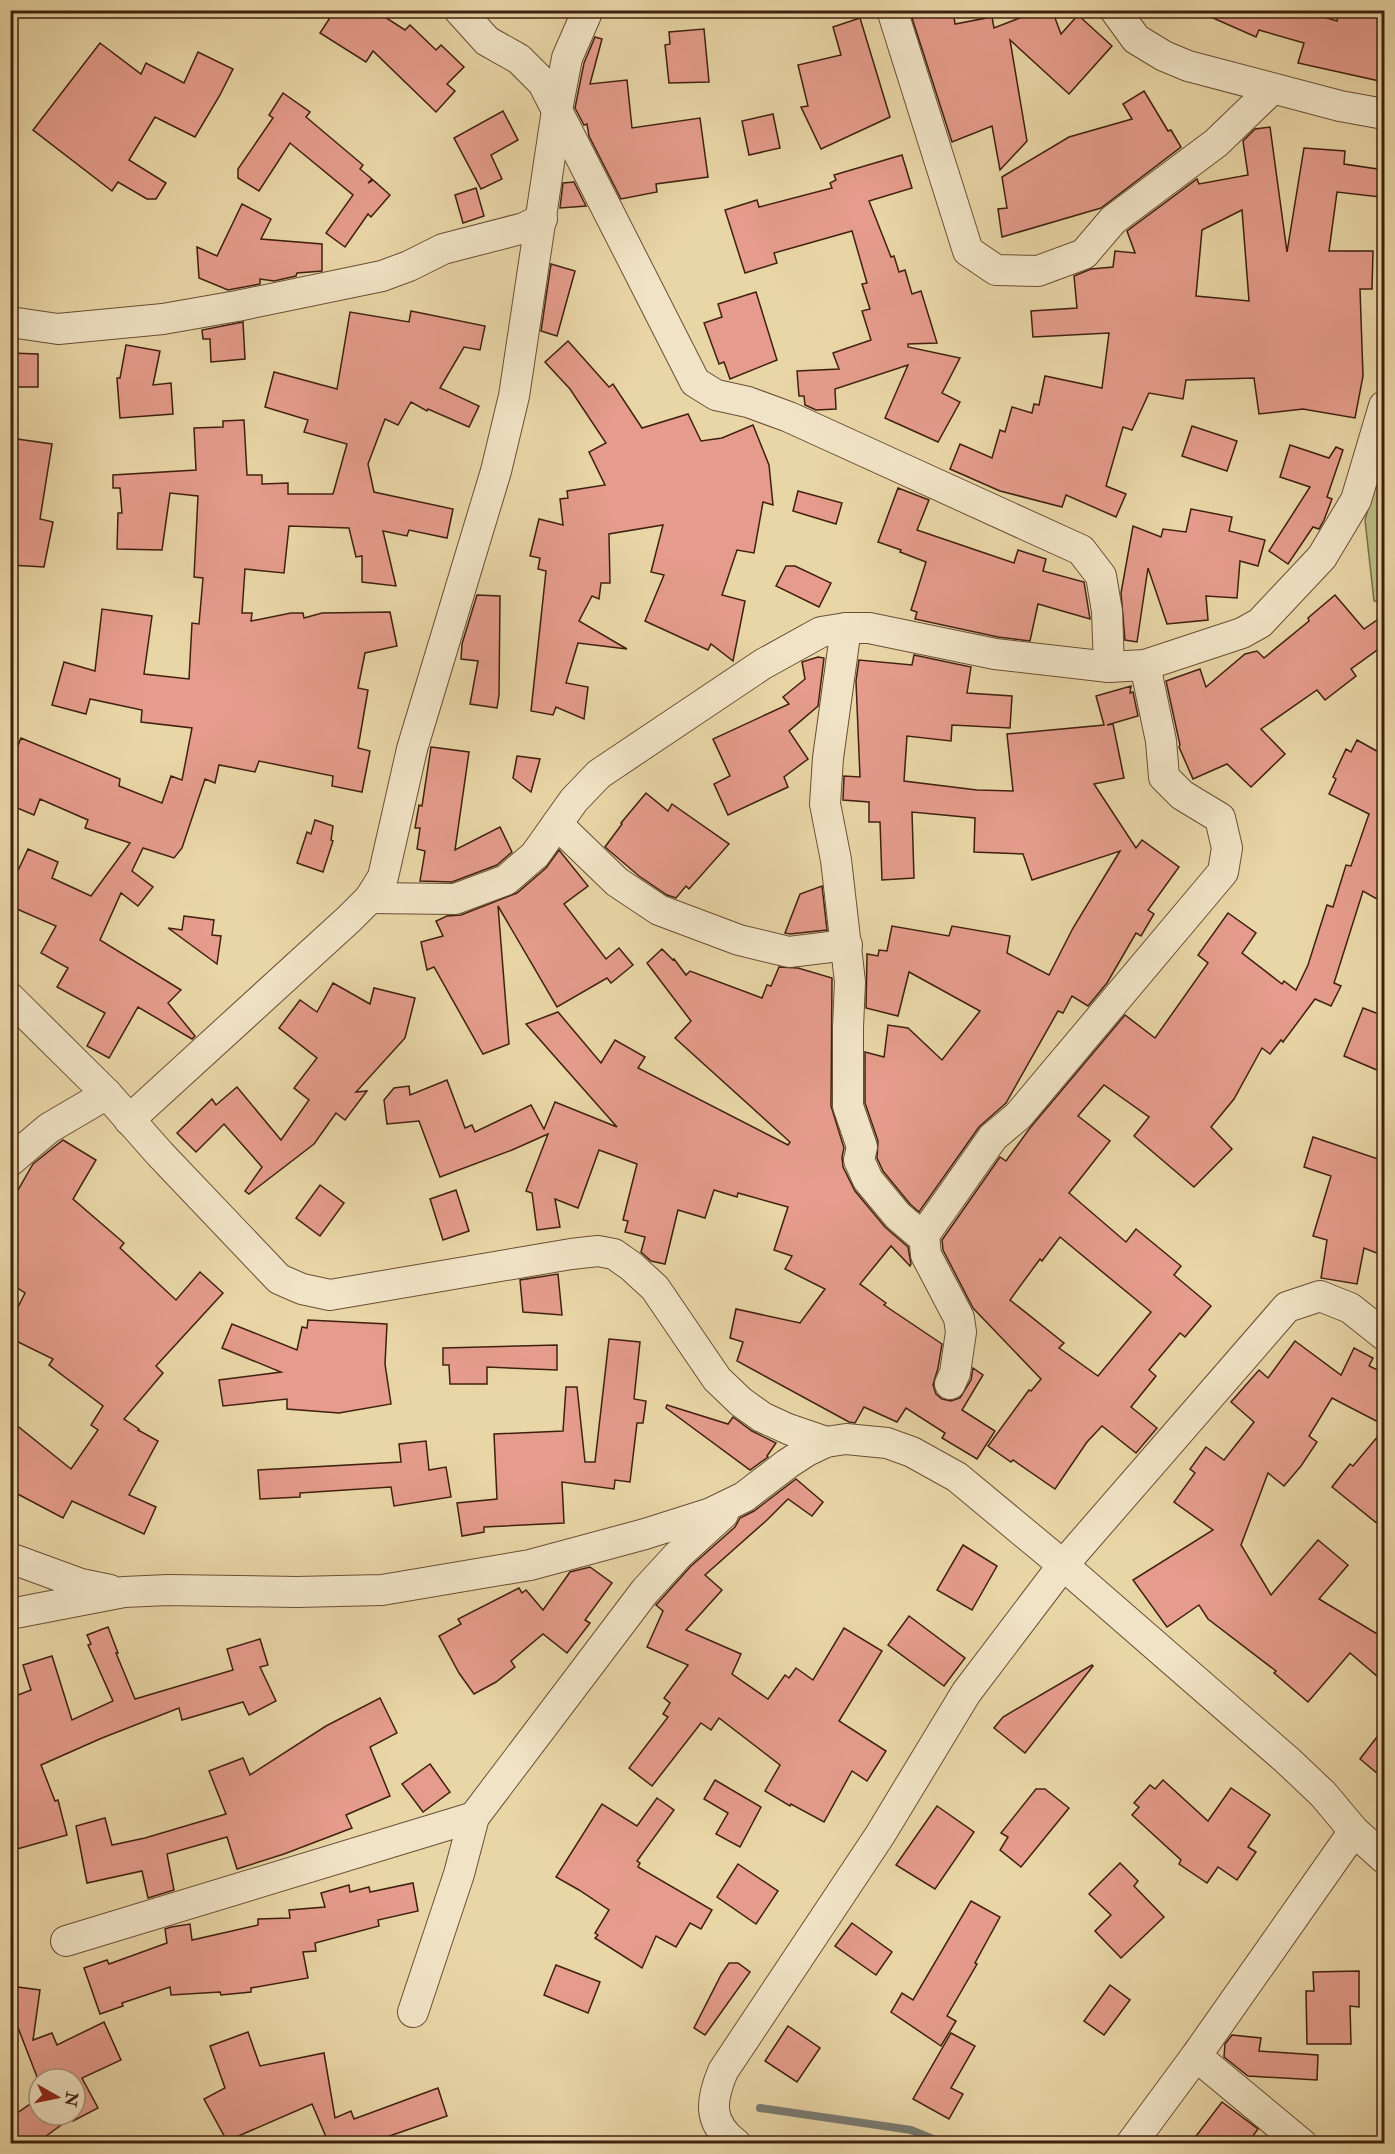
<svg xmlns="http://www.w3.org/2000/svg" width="1395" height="2154" font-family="'IM FELL Double Pica',serif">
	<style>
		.green { fill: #b9bd85; stroke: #7c6e4a; stroke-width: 1.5 }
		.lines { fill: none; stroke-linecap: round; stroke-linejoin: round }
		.stream { stroke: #787a72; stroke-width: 8 }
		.building { fill: #e59c8c; stroke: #40200f; stroke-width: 1.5; fill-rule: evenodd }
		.minor-casing { stroke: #6a4e35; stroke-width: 32 }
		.minor { stroke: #f1e4c6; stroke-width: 30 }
	</style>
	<rect width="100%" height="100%" fill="#e9d6a7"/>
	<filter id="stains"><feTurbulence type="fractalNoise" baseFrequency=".00333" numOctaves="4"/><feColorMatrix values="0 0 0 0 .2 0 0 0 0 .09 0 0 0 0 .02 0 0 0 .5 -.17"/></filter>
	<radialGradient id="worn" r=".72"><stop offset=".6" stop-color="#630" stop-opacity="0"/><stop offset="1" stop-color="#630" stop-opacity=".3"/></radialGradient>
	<!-- green -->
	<polygon class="green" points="1384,453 1384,601 1374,601 1365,520"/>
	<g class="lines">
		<!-- stream -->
		<polyline class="stream" points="760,2108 911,2130 945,2144"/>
	</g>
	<!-- building -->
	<g class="building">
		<polygon points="335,10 374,10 405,30 410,25 436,50 441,45 464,67 447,84 455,91 436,112 373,51 366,62 320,33"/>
		<polygon points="953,10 955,24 992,17 994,28 1040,10 1052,10 1061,34 1078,15 1112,46 1069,94 1010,40 1027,141 1000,170 992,126 952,142 912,18"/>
		<polygon points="1195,10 1301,10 1337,21 1339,10 1384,10 1384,82 1298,63 1304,43 1259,30 1256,37"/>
		<polygon points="860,18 890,117 821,149 801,107 808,106 798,65 841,55 833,27"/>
		<polygon points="704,29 709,82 669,83 665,45 670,44 669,32"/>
		<polygon points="595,37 602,39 590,84 627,80 632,128 700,118 708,177 656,184 657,192 621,199 589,136 587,124 584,125 575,108 584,63"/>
		<polygon points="100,43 141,74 146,63 184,83 198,52 233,69 220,95 195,137 155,117 129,160 166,183 156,199 147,199 118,182 112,191 33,130"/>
		<polygon points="1144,91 1168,131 1171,130 1181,147 1101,208 1002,237 998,209 1007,208 1002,177 1069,137 1132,119 1123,104"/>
		<polygon points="283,93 310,112 306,117 363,165 360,169 372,179 368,183 373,180 390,195 371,217 368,214 345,247 326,233 353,195 290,143 259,191 238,178 238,169 273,118 269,115"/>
		<polygon points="503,111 518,140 491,155 502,179 481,189 454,138"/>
		<polygon points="773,114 780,148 749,155 742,121"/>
		<path d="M1270 127 1287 252 1304 148 1345 151 1344 164 1384 170 1380 197 1337 192 1329 251H1373L1372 289H1360L1363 376 1355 418 1303 409 1259 414 1254 378 1186 380 1183 399 1149 393 1132 430 1123 427 1106 486 1126 494 1116 517 1066 495 1062 507 1000 491 950 469 960 444 992 458 1000 430 1005 432 1012 407 1032 413 1034 404 1039 405 1045 376 1102 388 1109 333 1033 337 1031 311 1077 308 1074 276 1091 269 1113 267 1115 251 1135 253 1127 231 1197 179 1199 184 1248 175 1243 141 1255 129ZM1242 210 1249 301 1196 296 1202 230Z"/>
		<polygon points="902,155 912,188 869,201 891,257 894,256 899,272 905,270 912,294 921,291 937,343 908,344 908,347 960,358 942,393 960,402 938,442 885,418 908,365 835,389 836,409 816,410 805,405 804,396 799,396 797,371 839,369 833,353 871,340 862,311 870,309 862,284 867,283 852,231 774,253 777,263 745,273 725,210 757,200 759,207 832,188 830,183 836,180 834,175"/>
		<polygon points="574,182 586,206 560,208 563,183"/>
		<polygon points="476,188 484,216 463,223 455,195"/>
		<polygon points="242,204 271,219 261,239 322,244 322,271 297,273 296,276 274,281 260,279 260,284 228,290 199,278 197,247 217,256"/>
		<polygon points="551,264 575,271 557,336 541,331"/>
		<polygon points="756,292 777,360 730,379 724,362 719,364 704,323 722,317 718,304"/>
		<polygon points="411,311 485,326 480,350 464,347 440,388 479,406 469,427 428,409 427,411 411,402 398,425 385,419 368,464 374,492 453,509 447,538 409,530 407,536 383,531 396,586 362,582 362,556 356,557 349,528 289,526 284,573 245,569 242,613 252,613 251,621 291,613 303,613 304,618 322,613 390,612 397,646 365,653 358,688 368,690 358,748 370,751 362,792 332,786 333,776 259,761 255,772 219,765 215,783 205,779 182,848 174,858 143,848 132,871 153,887 138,906 121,893 100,940 181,990 168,1003 195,1036 192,1039 138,1007 109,1058 87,1046 105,1013 57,987 68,968 41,953 56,926 10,906 10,888 28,849 58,862 52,878 91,896 130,843 85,828 88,820 40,799 34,815 10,805 10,765 21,738 120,779 119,786 162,803 171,776 182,780 192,728 141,722 142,710 90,699 86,714 52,705 64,662 95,671 102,609 152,616 144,674 189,679 192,623 199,624 203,578 194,577 198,496 170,493 162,550 117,549 118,513 122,513 120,488 113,488 113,475 196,470 194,428 223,427 223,421 244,420 247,475 262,475 262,484 288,483 288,494 333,494 347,444 304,432 308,420 265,407 274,372 337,389 350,312 409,322"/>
		<polygon points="243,322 245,359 211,362 210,339 203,339 202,330"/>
		<polygon points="568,341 609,387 613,384 642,428 688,414 701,441 722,438 753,425 769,465 773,505 763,502 754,553 737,550 722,595 745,601 733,661 711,644 708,650 645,621 664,575 651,572 663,525 609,534 610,583 601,583 599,599 592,596 579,621 627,649 578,643 566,683 588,687 584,719 556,707 553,715 531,711 546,571 538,569 540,558 530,556 539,519 563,525 560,499 568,498 567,491 605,485 589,452 606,443 570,389 545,362"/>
		<polygon points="126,345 160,351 153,385 171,383 173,414 120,418 117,378 120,378"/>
		<polygon points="10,353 38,354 38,387 10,387"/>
		<polygon points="1192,426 1237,441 1227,471 1182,456"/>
		<polygon points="10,438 52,444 40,519 53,522 44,567 10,565 10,508 17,466 10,465"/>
		<polygon points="1290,445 1329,458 1336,447 1343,450 1327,497 1332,499 1324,520 1319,529 1313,527 1288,564 1269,551 1310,487 1280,477"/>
		<polygon points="898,488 929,500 917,530 1014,563 1018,550 1046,559 1043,571 1084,582 1090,619 1038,604 1030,641 998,637 915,619 917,612 911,610 926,562 900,552 901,550 878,542"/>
		<polygon points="798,491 842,503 836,524 793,511"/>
		<polygon points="1191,509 1232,517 1229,531 1265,540 1258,566 1240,561 1237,598 1206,596 1208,620 1167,624 1148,568 1137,642 1125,640 1121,593 1133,526 1161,537 1163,529 1186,532"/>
		<polygon points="786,566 795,566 831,583 819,607 776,586"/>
		<polygon points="477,595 500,596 499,695 497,708 470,704 478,661 461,659 462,644"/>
		<polygon points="1335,595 1364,629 1377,620 1384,631 1384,645 1351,669 1356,676 1325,700 1317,690 1261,729 1285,754 1251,787 1227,764 1193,779 1179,747 1180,745 1166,681 1200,669 1206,687 1245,654 1257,651 1264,658 1309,621 1308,618"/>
		<polygon points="914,655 971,667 967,693 1012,696 1010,728 952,725 951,741 907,736 904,781 977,790 1013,791 1007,734 1104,725 1096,696 1131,686 1130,693 1133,692 1138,716 1107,725 1113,724 1124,778 1094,784 1136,848 1142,840 1179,867 1148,910 1154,914 1141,936 1136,933 1107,983 1088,1006 1072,996 1063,1013 1058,1011 1006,1103 979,1127 919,1212 910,1204 883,1171 877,1158 878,1141 865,1103 865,1052 884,1057 888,1025 908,1028 942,1060 980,1011 909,972 898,1016 866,1008 867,954 878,956 879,950 887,951 892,926 949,936 952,926 1010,936 1007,953 1049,975 1073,928 1120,851 1032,880 1023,854 974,852 975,818 912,812 914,878 882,880 880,822 869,822 869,802 843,800 844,776 860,777 856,681 859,660 912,665"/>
		<polygon points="818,657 824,658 818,706 789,731 808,759 784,777 788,787 728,815 714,784 730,776 713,739 789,704 783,697 805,679 802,662"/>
		<path d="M1357 740 1384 755V856L1379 873 1384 876V903L1363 891 1334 983 1341 986 1331 1006 1315 999 1283 1042 1281 1040 1270 1054 1262 1048 1234 1099 1211 1127 1232 1149 1194 1187 1134 1136 1149 1117 1104 1085 1078 1116 1110 1141 1069 1193 1126 1242 1136 1229 1181 1266 1174 1275 1211 1306 1185 1337 1180 1333 1149 1370 1156 1376 1131 1407 1157 1428 1136 1453 1102 1426 1087 1442 1055 1489 1013 1460 1011 1462 988 1446 1029 1390 1031 1391 1041 1379 973 1308 943 1250 942 1240 1000 1157 1006 1161 1030 1128 1125 1015 1155 1038 1208 963 1198 955 1228 913 1256 933 1242 953 1282 984 1284 981 1296 990 1308 965 1327 905 1333 907 1346 865 1351 866 1369 814 1329 794 1336 779 1333 777 1346 749 1351 752ZM1060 1237 1151 1312 1098 1376 1059 1348 1064 1343 1010 1300 1040 1259 1042 1261Z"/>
		<polygon points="431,747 469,752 455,850 500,827 512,852 497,865 452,882 420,881 425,851 417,849 420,828 415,828 419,805 422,806"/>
		<polygon points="517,756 540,759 531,792 513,778"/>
		<polygon points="646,793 668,811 672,804 729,844 689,889 686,886 676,898 667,895 639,876 605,847 622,824 621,823"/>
		<polygon points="315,820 333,826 331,840 333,841 323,872 297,863 307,832 311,834"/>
		<polygon points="559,850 588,886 564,904 606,959 619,948 633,965 611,983 607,978 557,1007 498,906 509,1044 483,1054 434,967 427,970 421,942 443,936 436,921 447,916 461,915 517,893 546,868"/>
		<polygon points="822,886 827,930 790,934 785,933 800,894"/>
		<polygon points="184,916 214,920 212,935 221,936 217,964 168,928 182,930"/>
		<polygon points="662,949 673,960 674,959 686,975 690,971 762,998 767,985 771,986 779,967 798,968 832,978 831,1106 844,1148 842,1157 843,1167 855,1191 885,1227 908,1247 911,1264 910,1266 891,1246 860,1284 886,1303 884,1305 942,1344 938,1368 933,1385 936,1394 942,1399 951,1401 960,1398 971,1380 973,1368 983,1375 962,1410 995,1431 977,1459 942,1438 945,1433 906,1408 897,1422 864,1407 855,1423 849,1422 737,1361 743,1342 730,1338 736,1309 800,1323 825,1289 785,1269 792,1256 774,1250 788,1207 738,1193 737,1197 714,1190 705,1218 678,1210 665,1264 651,1261 641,1252 645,1237 625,1232 628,1221 623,1220 637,1164 599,1150 578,1208 555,1199 560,1227 537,1230 532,1193 526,1191 548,1134 512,1150 440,1177 419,1121 387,1124 384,1100 394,1088 409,1086 410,1095 447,1080 465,1128 472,1125 475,1132 531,1105 544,1129 555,1102 617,1127 526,1024 558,1012 601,1063 615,1040 645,1057 638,1068 788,1145 790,1142 675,1038 691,1021 647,963"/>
		<polygon points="333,983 370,1004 374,988 415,998 405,1038 356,1092 367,1091 345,1120 336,1113 314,1144 249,1194 245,1191 262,1167 224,1124 196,1152 177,1133 212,1099 216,1105 237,1087 281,1140 309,1100 294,1088 317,1058 279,1028 300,1000 317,1012"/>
		<polygon points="1363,1008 1384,1016 1384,1073 1344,1056"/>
		<polygon points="1313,1137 1384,1161 1384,1256 1364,1248 1357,1284 1321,1278 1327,1240 1313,1236 1331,1176 1304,1167"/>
		<polygon points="63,1140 96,1160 73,1199 124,1243 120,1248 176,1300 200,1272 223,1293 156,1366 163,1373 124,1419 139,1429 138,1430 158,1441 129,1495 156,1507 144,1534 72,1501 63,1518 10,1490 10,1420 71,1469 98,1430 91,1425 103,1406 49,1365 53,1359 10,1338 10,1323 25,1293 10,1283 10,1204 33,1164"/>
		<polygon points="320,1185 344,1203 320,1236 296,1218"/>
		<polygon points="456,1190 469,1231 443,1240 430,1199"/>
		<polygon points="558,1274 562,1315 523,1312 520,1280"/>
		<polygon points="308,1320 387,1324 385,1364 391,1404 339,1413 287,1409 287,1399 223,1406 219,1380 281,1372 222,1348 232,1324 297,1350 302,1327 307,1328"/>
		<polygon points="609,1339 640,1342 634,1399 646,1401 643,1423 637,1423 630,1482 615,1480 614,1489 562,1482 564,1523 484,1527 484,1532 462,1536 457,1503 497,1499 494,1434 563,1431 566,1387 577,1387 585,1462 595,1462"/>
		<polygon points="1295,1341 1341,1375 1354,1348 1373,1358 1369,1366 1384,1373 1384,1425 1332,1398 1309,1436 1317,1442 1301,1466 1284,1486 1268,1473 1241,1545 1271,1595 1318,1540 1348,1565 1319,1599 1384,1638 1384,1682 1350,1653 1308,1702 1274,1673 1276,1671 1208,1619 1199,1605 1167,1627 1133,1580 1213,1530 1174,1502 1195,1473 1190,1469 1206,1447 1224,1460 1254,1422 1231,1402 1259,1370 1268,1378"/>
		<polygon points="557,1345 557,1370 487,1367 487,1384 450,1384 449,1365 443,1365 443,1348"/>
		<polygon points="667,1405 728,1424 733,1417 752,1431 776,1443 767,1456 768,1457 750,1470 666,1408"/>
		<polygon points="1384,1429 1384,1529 1332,1487 1350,1464 1353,1466"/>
		<polygon points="426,1441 429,1470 446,1467 451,1497 394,1506 391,1487 300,1493 300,1497 260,1499 258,1470 401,1462 399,1444"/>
		<polygon points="796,1479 823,1502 812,1516 788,1499 767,1520 705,1575 722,1590 686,1630 741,1654 732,1674 768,1699 785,1675 789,1678 796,1668 813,1680 844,1628 882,1651 839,1721 886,1751 867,1781 852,1771 824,1822 791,1804 790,1806 765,1791 780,1765 719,1718 711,1730 701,1723 652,1786 629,1768 668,1717 663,1714 670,1703 664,1698 688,1665 647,1647 663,1611 656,1605 690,1567 735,1527 740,1518 754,1511"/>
		<polygon points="963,1545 997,1566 972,1610 937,1590"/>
		<polygon points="590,1567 612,1583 585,1620 590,1623 567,1653 543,1634 511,1661 515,1667 496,1682 474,1694 459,1673 439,1636 461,1624 458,1619 519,1588 522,1593 526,1590 543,1610 570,1572"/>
		<polygon points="909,1616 965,1658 944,1686 888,1645"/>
		<polygon points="108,1627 118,1653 116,1653 135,1699 233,1670 227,1649 260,1639 268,1665 260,1667 276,1701 249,1715 243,1702 182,1720 179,1708 102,1738 41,1765 55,1801 58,1800 67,1835 10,1851 10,1698 31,1690 23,1665 52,1656 72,1720 113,1701 88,1645 91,1644 87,1635"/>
		<polygon points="1092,1665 1093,1666 1025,1753 994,1728 1003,1717"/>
		<polygon points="380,1698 397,1733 370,1747 390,1796 346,1815 352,1828 284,1854 237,1869 227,1837 167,1854 174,1890 148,1898 142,1871 87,1883 76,1826 105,1818 112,1845 145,1838 226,1814 209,1771 243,1758 250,1775 326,1726"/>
		<polygon points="1384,1728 1384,1779 1360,1759"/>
		<polygon points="430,1764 450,1792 423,1812 402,1784"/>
		<polygon points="715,1780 761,1807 740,1847 716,1834 728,1813 704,1799"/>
		<polygon points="1163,1780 1208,1821 1231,1788 1270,1815 1248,1847 1256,1852 1237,1880 1218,1867 1207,1883 1179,1864 1181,1860 1132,1815 1139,1807 1134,1803 1150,1785 1155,1789"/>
		<polygon points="1036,1789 1045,1789 1069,1808 1021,1867 1000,1850 1008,1837 1001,1833"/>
		<polygon points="657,1798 674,1810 637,1861 640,1863 638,1867 712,1910 701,1929 690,1923 676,1947 656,1936 642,1968 595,1938 598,1935 595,1933 609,1910 579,1890 556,1877 602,1804 637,1826"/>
		<polygon points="937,1806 974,1832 935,1889 896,1865"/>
		<polygon points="1120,1863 1138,1881 1134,1886 1164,1917 1121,1958 1095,1931 1111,1915 1089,1894"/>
		<polygon points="738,1864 778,1891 756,1924 717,1897"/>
		<polygon points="413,1883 418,1911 378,1920 379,1926 315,1943 316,1951 303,1952 308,1978 251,1988 251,1992 221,1995 220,1992 171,1995 170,1987 122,2003 123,2006 100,2014 84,1968 107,1960 109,1964 167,1943 165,1929 171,1927 190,1924 192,1940 258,1925 258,1919 290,1918 289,1910 325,1907 321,1893 349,1885 350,1892 369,1887 370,1892"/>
		<polygon points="971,1901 1000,1917 975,1963 977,1964 947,2016 956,2021 941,2046 891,2012 902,1993 913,2000"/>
		<polygon points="852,1923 892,1952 876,1975 835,1946"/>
		<polygon points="729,1963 738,1963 750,1972 705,2035 694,2028 721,1975"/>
		<polygon points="556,1965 600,1982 588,2013 544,1995"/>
		<polygon points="1359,1971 1359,2007 1350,2006 1351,2044 1307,2044 1306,1991 1314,1991 1313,1972"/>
		<polygon points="1110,1985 1130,2000 1104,2035 1084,2021"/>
		<polygon points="10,1986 40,1990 33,2040 52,2033 57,2045 104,2022 121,2060 82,2078 98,2108 73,2121 71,2118 35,2144 10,2144 10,2118 39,2098 39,2115 75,2115 75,2079 39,2079 39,2082 10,2007"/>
		<polygon points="788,2026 820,2048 797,2082 765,2061"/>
		<polygon points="248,2032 260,2066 324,2053 335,2118 351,2111 354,2119 438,2088 447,2116 381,2139 383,2144 329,2144 312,2104 227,2141 204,2099 225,2088 210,2046"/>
		<polygon points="951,2033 975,2046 951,2088 963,2094 949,2119 913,2099"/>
		<polygon points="1232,2035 1261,2038 1259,2051 1318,2055 1317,2080 1248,2076 1224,2057 1225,2044"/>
		<polygon points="1222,2102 1258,2129 1247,2144 1190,2144"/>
	</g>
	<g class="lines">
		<defs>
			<g id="minor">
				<polyline points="459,10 487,41 519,59 543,83 695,382 716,395 748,402 789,417 1081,550 1101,576 1107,611 1109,667"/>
				<polyline points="892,10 968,251 996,270 1038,271 1084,254 1113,220 1216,143 1272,89"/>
				<polyline points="1115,10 1136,39 1164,56 1188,66 1340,106 1384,114"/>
				<polyline points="10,322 58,329 163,319 237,306 382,276 409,266 443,249 524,228 542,219"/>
				<polyline points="846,628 828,758 825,804 836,860 850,982 848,1027 848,1106 862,1147 859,1160 868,1180 898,1216 924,1238"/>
				<polyline points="557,824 617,882 659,910 739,940 789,952 847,945"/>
				<polyline points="370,898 455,899 506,880 535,855 574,800 599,774 763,664 821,632 846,628 869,628 995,654 1109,667 1145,665 1242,633 1260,623 1322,557 1356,500 1384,406"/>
				<polyline points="10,998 107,1094 160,1154 279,1279 302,1289 330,1295 571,1254 598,1251 614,1254 631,1266 655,1288 717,1379 741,1402 762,1417 788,1429 826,1442"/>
				<polyline points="129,1120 349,919 370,898 383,877 412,749 496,471 514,396 557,110 567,58 588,10"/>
				<polyline points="10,1161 49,1128 107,1094"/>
				<polyline points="950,1384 955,1373 961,1332 959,1318 926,1255 924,1235 993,1137 1018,1116 1223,872 1227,848 1220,818 1182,795 1164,777 1161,741 1145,665"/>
				<polyline points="10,1558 81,1584 110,1590"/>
				<polyline points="10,1614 124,1592 168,1590 296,1592 382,1590 530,1565 645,1534 711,1513 744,1497 787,1464 807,1451 826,1442 846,1439 887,1443 912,1452 957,1477 1063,1565 1287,1760 1323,1794 1354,1831 1384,1858"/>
				<polyline points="66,1941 474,1817"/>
				<polyline points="413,2012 459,1874 474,1817 645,1591 678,1555 723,1514"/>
				<polyline points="1196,2056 1302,2144"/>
				<path d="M736 2144C707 2122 711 2100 723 2071L880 1835 966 1693 1063 1565 1287 1307 1320 1296 1350 1308 1384 1335"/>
				<polyline points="1131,2144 1196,2056 1354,1831"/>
			</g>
		</defs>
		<!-- minor casing -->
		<use href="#minor" class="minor-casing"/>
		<!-- minor -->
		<use href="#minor" class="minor"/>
	</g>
	<!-- margin -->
	<rect width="1395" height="2154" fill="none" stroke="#e9d6a7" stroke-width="36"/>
	<rect x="12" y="12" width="1371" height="2130" fill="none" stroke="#40200f" stroke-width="3"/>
	<rect x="18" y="18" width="1359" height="2118" fill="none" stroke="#40200f" stroke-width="1.5"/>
	<!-- north arrow -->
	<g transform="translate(57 2097) rotate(99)"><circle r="28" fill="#f1e4c6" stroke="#aa967d" stroke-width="1.5"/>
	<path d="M0-4.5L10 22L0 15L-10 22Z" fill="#8f2418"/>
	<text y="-9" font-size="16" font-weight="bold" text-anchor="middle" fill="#40200f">N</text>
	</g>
	<rect width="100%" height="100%" filter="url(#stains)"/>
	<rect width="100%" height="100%" fill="url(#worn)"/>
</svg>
